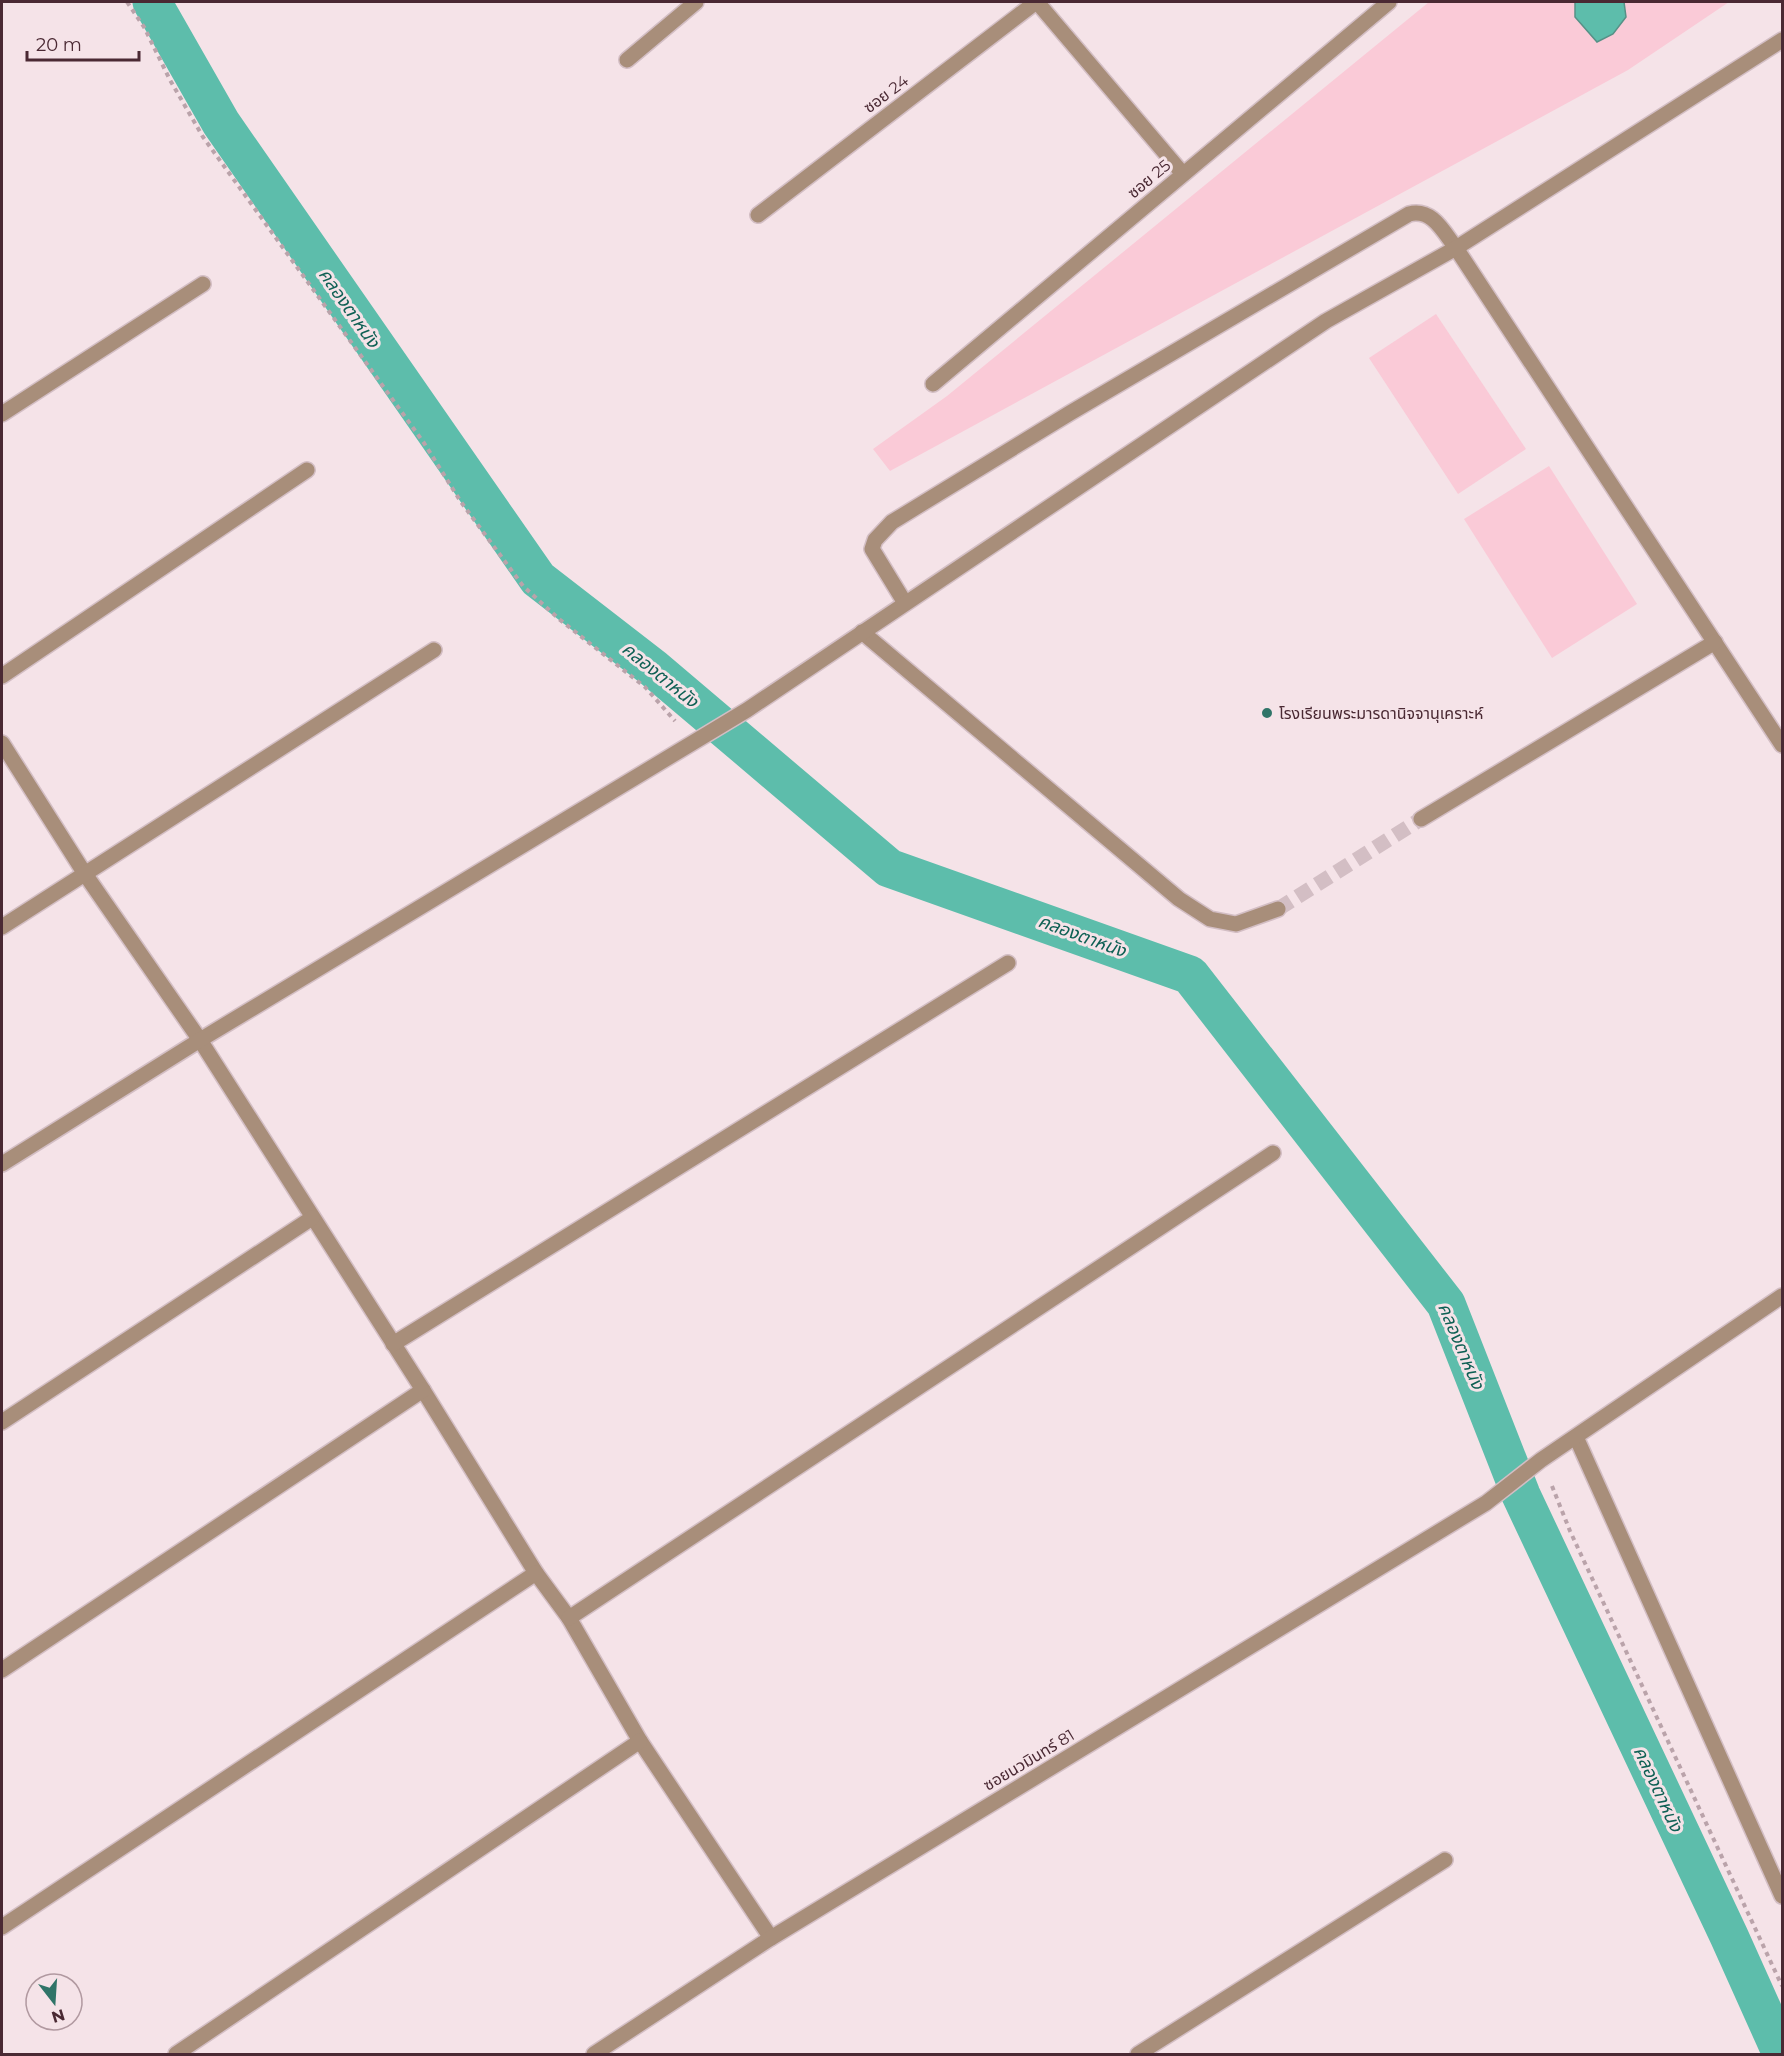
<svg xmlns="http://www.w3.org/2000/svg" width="1784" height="2056" font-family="Montserrat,'Noto Sans Thai',sans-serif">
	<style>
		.green { fill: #facad7 }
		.water { fill: #5dbdab; stroke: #579187; stroke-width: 1.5 }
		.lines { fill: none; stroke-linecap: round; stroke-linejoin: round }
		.canal { stroke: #5dbdab; stroke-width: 39 }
		.minor-tunnel { stroke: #d3bec4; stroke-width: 15; stroke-dasharray: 15 8; stroke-linecap: butt }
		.minor-casing { stroke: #d3bec4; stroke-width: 18 }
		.path { stroke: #baa3aa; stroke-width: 4; stroke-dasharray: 4.5 4.5; stroke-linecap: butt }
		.minor { stroke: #a88e7a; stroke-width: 15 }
		.poi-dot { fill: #307468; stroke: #f5e3e8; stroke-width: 2 }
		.labels { text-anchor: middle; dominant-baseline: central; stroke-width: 6; stroke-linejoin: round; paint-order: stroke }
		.street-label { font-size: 16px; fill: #4a2933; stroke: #f5e3e8 }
		.poi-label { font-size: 16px; fill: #4a2933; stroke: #f5e3e8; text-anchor: start }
		.water-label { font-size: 18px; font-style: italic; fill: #0f6054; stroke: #f5e3e8 }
	</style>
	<rect width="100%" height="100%" fill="#f5e3e8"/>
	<!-- green -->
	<g class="green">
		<polygon points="1429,2 1729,2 1628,70 890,471 873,449 947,396"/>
		<polygon points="1436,314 1526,449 1458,494 1369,358"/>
		<polygon points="1549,466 1637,604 1552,658 1464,519"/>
	</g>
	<!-- water -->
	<polygon class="water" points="1575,2 1624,2 1626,17 1613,34 1597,42 1575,17"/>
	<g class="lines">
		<!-- canal -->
		<polyline class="canal" points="152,2 221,123 538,579 653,668 889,868 1190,975 1446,1304 1521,1495 1729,1936 1782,2054"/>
		<!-- minor-tunnel -->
		<polyline class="minor-tunnel" points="1278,909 1421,819"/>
		<defs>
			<g id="minor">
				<polyline points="1037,2 1183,174"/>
				<polyline points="627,60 696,2"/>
				<polyline points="758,215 1036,2"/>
				<polyline points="933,384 1389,2"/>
				<polyline points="2,414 203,284"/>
				<path d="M905 603 872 549 875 540 892 522 1070 413 1409 214C1432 208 1443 231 1456 248L1782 745"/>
				<polyline points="862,632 1179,899 1210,919 1236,924 1278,909"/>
				<polyline points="2,676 307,470"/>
				<polyline points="2,743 85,874 200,1040 423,1390 536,1573 569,1618 640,1741 771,1938"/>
				<polyline points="1421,819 1715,642"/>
				<polyline points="2,927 434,650"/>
				<polyline points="2,1164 200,1040 747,710 1326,321 1456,248 1782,40"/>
				<polyline points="393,1344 1008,963"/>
				<polyline points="2,1422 312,1218"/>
				<polyline points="1576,1437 1782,1896"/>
				<polyline points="569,1618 1273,1153"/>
				<polyline points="2,1670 423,1390"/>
				<polyline points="2,1927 536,1573"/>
				<polyline points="176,2054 640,1741"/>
				<polyline points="594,2054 771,1938 1486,1503 1541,1460 1782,1296"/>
				<polyline points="1138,2054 1445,1860"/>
			</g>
		</defs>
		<!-- minor casing -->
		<use href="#minor" class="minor-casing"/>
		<!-- path -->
		<g class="path">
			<polyline points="127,2 144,27 170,80 203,137 424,443 461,502 523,586 559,619 645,687 675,721"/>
			<polyline points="1552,1486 1570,1531 1782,1986"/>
		</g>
		<!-- minor -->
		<use href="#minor" class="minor"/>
	</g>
	<!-- markers -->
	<circle class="poi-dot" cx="1267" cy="713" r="6"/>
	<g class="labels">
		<!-- street labels -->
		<g class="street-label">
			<text transform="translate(886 94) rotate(-37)">ซอย 24</text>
			<text transform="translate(1149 179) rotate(-40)">ซอย 25</text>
			<text transform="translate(1029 1760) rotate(-31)">ซอยนวมินทร์ 81</text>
		</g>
		<!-- poi labels -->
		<g class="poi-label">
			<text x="1279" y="713">โรงเรียนพระมารดานิจจานุเคราะห์</text>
		</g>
		<!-- water labels -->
		<g class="water-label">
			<text transform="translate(349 308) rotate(55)">คลองตาหนัง</text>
			<text transform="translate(660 675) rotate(39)">คลองตาหนัง</text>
			<text transform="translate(1082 936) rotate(20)">คลองตาหนัง</text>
			<text transform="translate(1461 1346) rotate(67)">คลองตาหนัง</text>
			<text transform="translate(1658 1789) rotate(65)">คลองตาหนัง</text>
		</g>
	</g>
	<!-- border -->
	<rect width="1784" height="2056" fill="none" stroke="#4a2933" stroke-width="6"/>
	<!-- north arrow -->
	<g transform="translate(54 2002) rotate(163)"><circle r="28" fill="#f5e3e8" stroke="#b199a0" stroke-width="1.5"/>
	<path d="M0-4.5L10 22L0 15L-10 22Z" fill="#307468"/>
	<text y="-9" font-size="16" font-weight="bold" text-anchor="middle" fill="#4a2933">N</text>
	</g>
	<!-- scale -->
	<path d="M27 51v9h112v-9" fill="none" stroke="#4a2933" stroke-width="3"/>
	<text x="36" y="51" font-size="18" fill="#4a2933" stroke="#f5e3e8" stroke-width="4.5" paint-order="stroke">20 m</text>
</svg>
